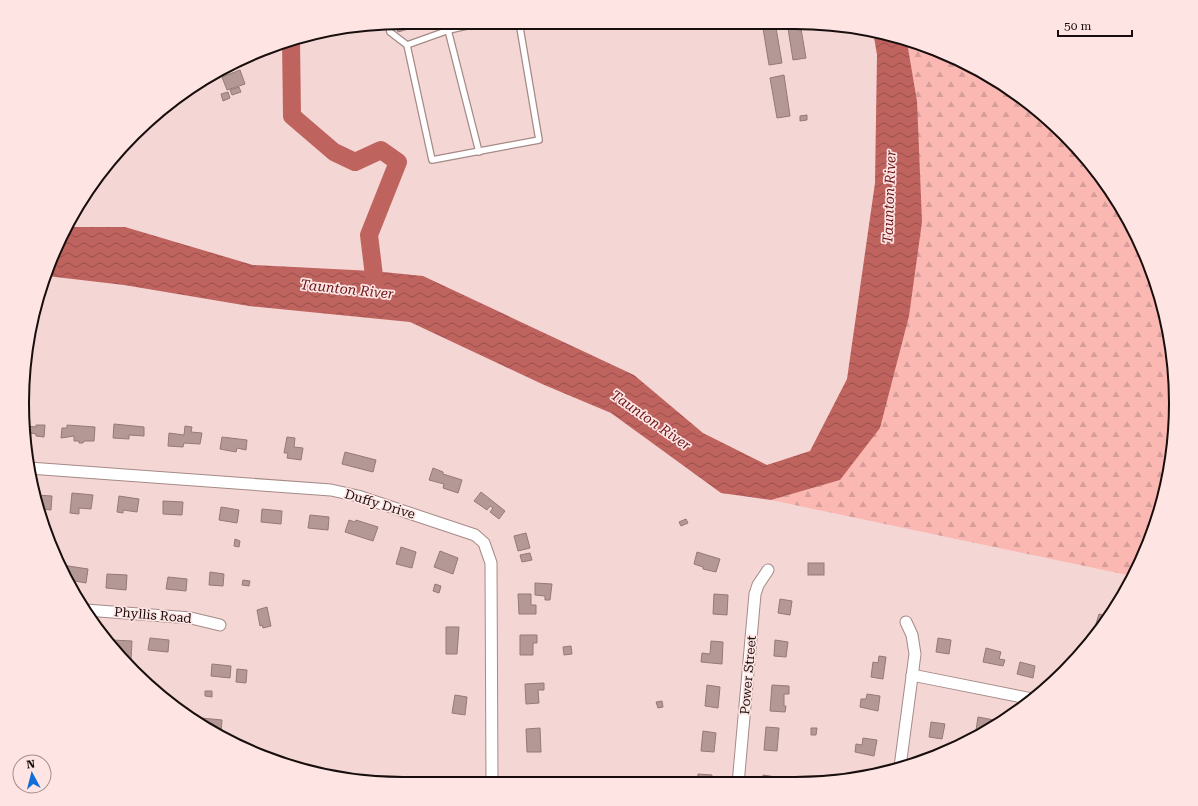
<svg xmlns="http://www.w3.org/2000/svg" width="1198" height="806" font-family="'Roboto Serif',serif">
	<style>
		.forest { fill: url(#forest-firs) }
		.water { fill: url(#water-waves) }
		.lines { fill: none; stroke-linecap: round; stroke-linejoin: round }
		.river { stroke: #bf635f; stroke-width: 18 }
		.building { fill: #b49896; stroke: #957a78 }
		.lane-casing { stroke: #a58a87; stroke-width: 8 }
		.street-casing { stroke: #a58a87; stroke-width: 13 }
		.lane { stroke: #fff; stroke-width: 5.5 }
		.street { stroke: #fff; stroke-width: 11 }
		.labels { text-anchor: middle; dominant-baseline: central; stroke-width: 3.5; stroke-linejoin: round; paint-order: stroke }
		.street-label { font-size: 13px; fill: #180e0d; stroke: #fee5e3 }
		.water-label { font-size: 14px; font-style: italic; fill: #6b1519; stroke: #fee5e3 }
		.rim { fill: none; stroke: #180e0d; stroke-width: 2 }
	</style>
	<defs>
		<pattern id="forest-firs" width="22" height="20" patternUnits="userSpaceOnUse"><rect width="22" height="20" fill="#fbb8b3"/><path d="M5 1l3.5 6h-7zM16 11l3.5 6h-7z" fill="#d69d99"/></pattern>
		<pattern id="water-waves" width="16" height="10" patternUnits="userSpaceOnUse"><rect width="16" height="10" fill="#bf635f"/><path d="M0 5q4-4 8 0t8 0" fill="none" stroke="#9a504d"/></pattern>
	</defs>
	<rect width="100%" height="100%" fill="#f4d6d4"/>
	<!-- forest -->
	<polygon class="forest" points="907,42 964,61 1064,133 1112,191 1147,257 1169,328 1176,403 1169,477 1147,549 1132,576 771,500 840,480 917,101"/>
	<!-- water -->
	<polygon class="water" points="873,31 907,42 917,101 922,222 909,316 880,428 840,480 771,500 721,493 611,413 542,384 410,322 249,306 124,285 47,276 51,257 69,227 125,227 253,265 373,271 423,276 634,375 703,433 767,465 810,451 847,379 875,183 877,55"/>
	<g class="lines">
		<!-- river -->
		<polyline class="river" points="291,40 292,116 334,152 355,162 381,150 398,162 369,235 376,292"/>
	</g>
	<!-- building -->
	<g class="building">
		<polygon points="403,22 429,22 429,23 398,32 395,23"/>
		<polygon points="762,22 775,22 782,63 769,65"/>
		<polygon points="787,22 800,23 806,58 793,60"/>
		<polygon points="240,70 245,84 227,90 222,77"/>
		<polygon points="784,75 790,116 777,118 770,78"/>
		<polygon points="239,87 241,92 232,95 230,90"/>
		<polygon points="228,92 230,98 223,101 221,94"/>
		<polygon points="807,115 807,120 800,121 800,116"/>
		<polygon points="114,424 144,427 144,436 129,435 129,439 113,438"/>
		<polygon points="36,425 45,425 44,437 36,436 36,434 31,433 30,438 27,438 26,426 36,427"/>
		<polygon points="67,425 95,427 94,441 84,441 83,443 79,443 79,441 74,441 74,436 61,438 62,428 67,428"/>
		<polygon points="185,426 192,427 191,432 202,433 200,444 184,443 183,447 168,446 169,433 184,435"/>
		<polygon points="222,437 247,440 246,450 237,448 236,452 220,449"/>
		<polygon points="287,437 295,438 294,447 303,448 301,460 287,458 288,453 284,453"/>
		<polygon points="345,452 376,460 373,472 342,464"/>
		<polygon points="433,468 443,472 443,474 462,480 458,493 443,488 444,484 429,480"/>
		<polygon points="481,492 505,511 499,519 490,512 493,508 490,506 487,510 474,501"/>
		<polygon points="72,493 93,495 91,509 79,508 79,514 70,513"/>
		<polygon points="36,495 52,496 51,510 41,509"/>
		<polygon points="119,496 139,499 137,512 123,510 123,513 117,512"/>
		<polygon points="163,501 183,502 182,515 163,514"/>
		<polygon points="221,507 239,510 237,523 219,520"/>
		<polygon points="262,509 282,511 281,524 261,522"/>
		<polygon points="310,515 329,517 328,530 308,528"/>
		<polygon points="686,519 688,523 681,526 679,522"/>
		<polygon points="349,520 355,522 356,520 378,527 373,541 345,532"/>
		<polygon points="526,533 530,548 518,551 514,536"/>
		<polygon points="235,539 240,541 239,547 234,546"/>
		<polygon points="401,547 416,552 412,568 396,564"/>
		<polygon points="440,551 458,558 453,574 434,567"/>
		<polygon points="697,552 720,559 716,572 703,569 703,567 694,564"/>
		<polygon points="530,553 532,560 522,562 520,555"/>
		<rect x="808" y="563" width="16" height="12"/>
		<polygon points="62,565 88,569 86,583 69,580 69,578 67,577"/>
		<polygon points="210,572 224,574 223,586 209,585"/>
		<polygon points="107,574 127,575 126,590 106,588"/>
		<polygon points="168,577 187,579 186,591 166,589"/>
		<polygon points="243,580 250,581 249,586 242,585"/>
		<polygon points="535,583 552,584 550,600 545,600 545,596 535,595"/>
		<polygon points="435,584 441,586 439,593 433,591"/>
		<polygon points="518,594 531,594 531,605 536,605 536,614 519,614"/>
		<polygon points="714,594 728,595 727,615 713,614"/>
		<polygon points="780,599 792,601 790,615 778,613"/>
		<polygon points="267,607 271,626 263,628 262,625 260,626 257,610"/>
		<polygon points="1099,614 1110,617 1101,628 1095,627"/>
		<polygon points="446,627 459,627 457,654 446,654"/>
		<polygon points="520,635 537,635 537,643 533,643 533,655 520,655"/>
		<polygon points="150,638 169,640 168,652 148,650"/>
		<polygon points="938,638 951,640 949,654 936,652"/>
		<polygon points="112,640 132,641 131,660 124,660 125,654 119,653 112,644"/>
		<polygon points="775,640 788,642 786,657 774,656"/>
		<polygon points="711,641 723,642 722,664 701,662 702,653 710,654"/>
		<polygon points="571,646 572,654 564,655 563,647"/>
		<polygon points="986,648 1001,652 999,659 1005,660 1003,666 983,662"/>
		<polygon points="879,656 886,657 883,679 871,677 873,662 878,663"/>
		<polygon points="1020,662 1035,666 1033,678 1017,674"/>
		<polygon points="212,664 231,666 230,678 211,676"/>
		<polygon points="237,669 247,670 246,683 236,682"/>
		<polygon points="544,683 544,690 538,690 539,703 526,704 525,684"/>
		<polygon points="707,685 720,687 718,708 705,706"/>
		<polygon points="772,685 789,686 789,694 784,694 784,706 786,706 785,712 770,711"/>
		<polygon points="205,691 212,691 212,697 205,696"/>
		<polygon points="867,694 880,696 878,711 860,707 861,699 866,699"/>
		<polygon points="455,695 467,697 465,715 452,713"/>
		<polygon points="662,701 663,707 658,708 656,702"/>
		<polygon points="978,717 994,720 993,727 984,732 976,730"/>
		<polygon points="201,718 222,720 221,732 217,732 201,721"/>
		<polygon points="931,722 945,724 942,739 929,737"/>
		<polygon points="766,727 779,728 777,751 764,750"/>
		<polygon points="540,728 541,752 527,752 526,729"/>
		<polygon points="811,728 817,728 816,735 811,735"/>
		<polygon points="703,731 716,733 714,752 701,751"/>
		<polygon points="863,738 877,740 874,756 855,752 856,744 862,745"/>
		<polygon points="954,743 960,744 960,745 953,748"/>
		<polygon points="698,774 712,775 711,784 697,784"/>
		<polygon points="763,775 776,777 775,784 762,784"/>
		<polygon points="538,777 539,784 526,784 525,778"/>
	</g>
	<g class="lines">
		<defs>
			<g id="lane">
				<polyline points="446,22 479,152"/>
				<polyline points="484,22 449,30 407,45 432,160 539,140 519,22"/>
				<polyline points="388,24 390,32 407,45"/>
				<polyline points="181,95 182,94"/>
			</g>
			<g id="street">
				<polyline points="29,468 331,490 358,496 475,535 484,543 491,563 492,784"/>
				<polyline points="86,610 191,618 220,625"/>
				<polyline points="912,675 1032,699"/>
				<polyline points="900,767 915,654 912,635 906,622"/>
				<polyline points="738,784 755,594 758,585 768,570"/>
			</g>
		</defs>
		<!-- lane casing -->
		<use href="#lane" class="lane-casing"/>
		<!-- street casing -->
		<use href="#street" class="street-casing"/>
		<!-- lane -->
		<use href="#lane" class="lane"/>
		<!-- street -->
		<use href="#street" class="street"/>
	</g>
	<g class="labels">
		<!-- street labels -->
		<g class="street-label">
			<text transform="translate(380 504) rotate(17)">Duffy Drive</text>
			<text transform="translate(153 615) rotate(5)">Phyllis Road</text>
			<text transform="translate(748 675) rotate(-85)">Power Street</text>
		</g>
		<!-- water labels -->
		<g class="water-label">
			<text transform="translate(889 197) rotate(-88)">Taunton River</text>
			<text transform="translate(347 289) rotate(6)">Taunton River</text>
			<text transform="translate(651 420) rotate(35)">Taunton River</text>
		</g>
	</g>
	<!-- crop -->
	<path d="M0 0H1198V806H0ZM403 29H795A374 374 0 0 1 1169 403V403A374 374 0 0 1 795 777H403A374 374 0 0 1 29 403V403A374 374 0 0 1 403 29Z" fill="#fee5e3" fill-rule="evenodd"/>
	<path class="rim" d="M403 29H795A374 374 0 0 1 1169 403V403A374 374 0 0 1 795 777H403A374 374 0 0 1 29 403V403A374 374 0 0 1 403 29Z"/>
	<!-- north arrow -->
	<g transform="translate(32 774) rotate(353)"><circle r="19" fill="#fee5e3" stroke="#a28f8d"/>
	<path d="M0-3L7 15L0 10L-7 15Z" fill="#106fd7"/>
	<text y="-6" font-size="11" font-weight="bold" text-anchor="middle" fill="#180e0d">N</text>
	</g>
	<!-- scale -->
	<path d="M1058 30v6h74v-6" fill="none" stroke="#180e0d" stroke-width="2"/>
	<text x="1064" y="30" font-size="12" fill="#180e0d" stroke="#fee5e3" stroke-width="3" paint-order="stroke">50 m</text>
</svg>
